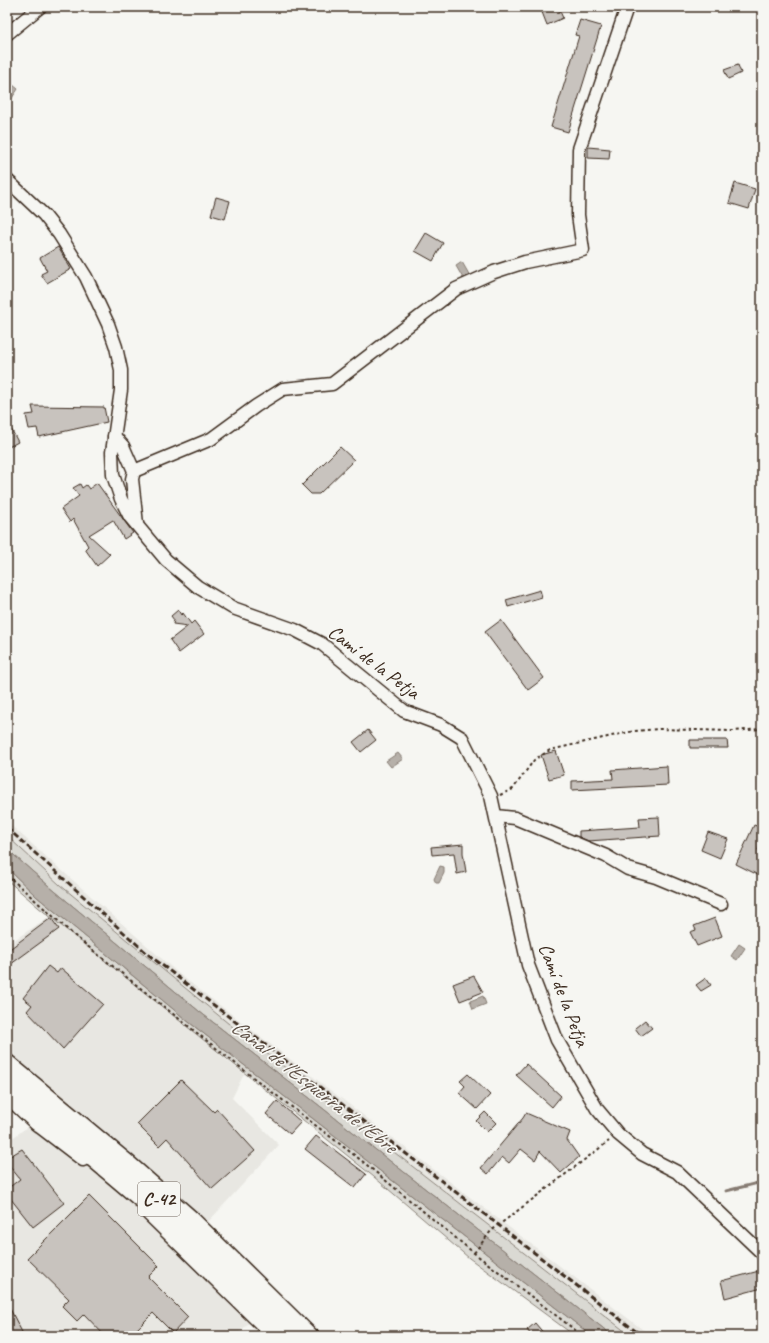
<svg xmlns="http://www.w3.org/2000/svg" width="769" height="1343" font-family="Caveat,sans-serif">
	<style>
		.built { fill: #e8e7e2 }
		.green { fill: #dad9d3; stroke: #8a8278 }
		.water { fill: #b6b0a9; stroke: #857a71 }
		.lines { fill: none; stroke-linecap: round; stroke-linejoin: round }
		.stream { stroke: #857a71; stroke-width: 3 }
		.building { fill: #c8c3be; stroke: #3b2a1e }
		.minor-casing { stroke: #3b2a1e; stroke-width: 15 }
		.major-casing { stroke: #3b2a1e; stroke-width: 18 }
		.path { stroke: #3b2a1e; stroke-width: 2; stroke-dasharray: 3 3; stroke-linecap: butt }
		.minor { stroke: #f6f6f2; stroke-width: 12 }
		.major { stroke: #f6f6f2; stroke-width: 15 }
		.rail { stroke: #3b2a1e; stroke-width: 3; stroke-dasharray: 6 3; stroke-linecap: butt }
		.labels { text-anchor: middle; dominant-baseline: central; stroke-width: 3.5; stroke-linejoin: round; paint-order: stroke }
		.shield { fill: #f6f6f2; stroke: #73675e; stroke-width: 1 }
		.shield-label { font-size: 19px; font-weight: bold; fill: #3b2a1e }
		.street-label { font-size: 20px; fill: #3b2a1e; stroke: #f6f6f2 }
		.water-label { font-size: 21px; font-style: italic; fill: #605248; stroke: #f6f6f2 }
	</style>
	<rect width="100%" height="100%" fill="#f6f6f2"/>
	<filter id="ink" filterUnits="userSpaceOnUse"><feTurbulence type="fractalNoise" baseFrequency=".025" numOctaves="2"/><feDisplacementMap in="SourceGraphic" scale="8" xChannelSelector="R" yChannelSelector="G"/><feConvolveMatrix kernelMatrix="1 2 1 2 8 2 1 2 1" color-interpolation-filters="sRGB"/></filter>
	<g filter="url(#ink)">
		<!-- built -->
		<g class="built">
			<polygon points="7,822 179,974 651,1336 631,1336 229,1024 60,885 7,836"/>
			<polygon points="50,916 244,1074 232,1098 279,1145 185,1247 251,1321 235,1336 7,1336 7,1142 26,1128 52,1092 7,1052 7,945"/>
		</g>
		<!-- green -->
		<g class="green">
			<polygon points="7,836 60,885 229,1024 631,1336 613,1336 200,1012 50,887 7,849"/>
			<polygon points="7,868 36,896 190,1023 592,1336 575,1336 469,1258 374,1177 38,907 7,880"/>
		</g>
		<!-- water -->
		<g class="water">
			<polygon points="13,85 18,89 10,101 7,99 7,93"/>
			<polygon points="462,262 470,276 464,280 456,266"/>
			<polygon points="398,753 403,759 391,767 386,761"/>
			<polygon points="7,849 50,887 200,1012 613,1336 592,1336 190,1023 36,896 7,868"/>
			<polygon points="440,866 444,867 444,873 439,883 436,883 434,879"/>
			<polygon points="739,944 745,948 737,960 731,956"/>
			<polygon points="483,996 486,1004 473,1009 470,1001"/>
		</g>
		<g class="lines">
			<!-- stream -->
			<polyline class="stream" points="726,1191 762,1182"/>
		</g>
		<!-- building -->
		<g class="building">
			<polygon points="540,7 558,7 563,18 547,25"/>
			<polygon points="580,20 601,26 568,132 551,127 579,36 575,35"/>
			<polygon points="738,65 741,73 728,79 724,70"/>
			<polygon points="588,147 610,149 609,159 588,158"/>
			<polygon points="735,183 755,189 749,209 729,203"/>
			<polygon points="216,197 230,201 225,219 211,215"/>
			<polygon points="426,233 443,243 433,261 415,251"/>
			<polygon points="58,247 71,269 47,283 41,274 47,271 40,258"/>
			<polygon points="32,406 104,407 107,422 39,437 37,428 29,429 26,415 34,414"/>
			<polygon points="7,421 18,442 7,448"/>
			<polygon points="340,447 354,460 319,494 311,494 302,485"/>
			<polygon points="97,483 133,533 124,539 113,520 89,535 110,554 97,566 85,549 88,546 73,519 70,522 61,509 79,496 73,488 80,484 82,488 86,485 89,489"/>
			<polygon points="540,590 542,597 508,607 506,600"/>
			<polygon points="178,610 181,615 183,613 191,624 194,621 204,634 179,653 170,640 188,626 173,624 174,620 171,616"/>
			<polygon points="501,620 544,678 528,690 485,632"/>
			<polygon points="368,730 376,740 361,752 353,742"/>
			<polygon points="690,740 727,740 728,748 690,748"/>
			<polygon points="556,751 564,775 549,779 541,755"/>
			<polygon points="667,766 668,785 572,790 572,781 613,779 612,770"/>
			<polygon points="659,817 660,836 588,841 579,837 579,831 640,827 639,818"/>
			<polygon points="754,825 762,828 762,840 758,850 762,852 758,859 762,861 762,877 736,864"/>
			<polygon points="708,832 728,839 720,858 701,850"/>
			<polygon points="463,844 463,853 466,872 457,874 454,853 432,855 431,847"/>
			<polygon points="51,918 59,929 7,967 7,951"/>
			<polygon points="715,918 722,936 697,946 690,932 696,930 694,926"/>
			<polygon points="48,966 57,973 61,968 103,1004 63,1049 27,1011 32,1005 23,998"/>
			<polygon points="474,976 483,992 460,1001 453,984"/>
			<polygon points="706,978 711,985 701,991 696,985"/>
			<polygon points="645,1020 652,1028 641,1036 635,1028"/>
			<polygon points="526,1064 561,1096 552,1107 516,1075"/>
			<polygon points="468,1074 490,1095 477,1109 459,1093 465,1086 460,1081"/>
			<polygon points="181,1080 214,1112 217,1109 255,1151 212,1189 167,1138 159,1146 137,1124"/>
			<polygon points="277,1101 301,1122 290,1134 266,1114"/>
			<polygon points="485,1112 496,1123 487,1132 476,1121"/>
			<polygon points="526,1113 570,1132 567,1140 579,1157 561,1173 540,1151 535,1160 521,1149 509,1163 502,1157 488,1174 481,1168 523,1118"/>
			<polygon points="316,1136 366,1174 355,1188 305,1149"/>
			<polygon points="22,1149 64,1203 33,1227 7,1194 7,1189 20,1179 7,1163 7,1158"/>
			<polygon points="89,1196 159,1266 148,1277 188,1317 173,1333 153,1313 130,1336 105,1336 84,1314 77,1321 62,1306 69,1299 27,1258"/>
			<polygon points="759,1271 762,1288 725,1298 721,1281"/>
			<polygon points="7,1303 24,1336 7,1336"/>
			<polygon points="535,1323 546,1336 532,1336 527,1330"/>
		</g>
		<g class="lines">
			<defs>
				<g id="minor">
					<polyline points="7,34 40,7"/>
					<polyline points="7,180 44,215 59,234 86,277 108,324 116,347 121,370 121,390 112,452 113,475 121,499 130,517 166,560 198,587 233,608 295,630 322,644 404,711 441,725 462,738 491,796 528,965 557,1040 597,1109 618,1134 642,1154 677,1172 762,1253"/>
					<polyline points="114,436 123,446 134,471 132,479 137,524"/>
					<polyline points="134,471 211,439 256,406 283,389 332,384 456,289 494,272 525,262 583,250 578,215 579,149 627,7"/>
					<polyline points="496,816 515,818 606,856 628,869 656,877 721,904"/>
					<polyline points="7,1060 126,1159 192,1217 313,1336"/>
					<polyline points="7,1097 36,1124 83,1160"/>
					<polyline points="148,1214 273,1336"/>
				</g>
				<g id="major">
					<polyline points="7,1071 133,1176 200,1235 301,1336"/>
					<polyline points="7,1087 185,1237 285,1336"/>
				</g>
			</defs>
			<!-- minor casing -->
			<use href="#minor" class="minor-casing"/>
			<!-- major casing -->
			<use href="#major" class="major-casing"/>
			<!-- path -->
			<g class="path">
				<polyline points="500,795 513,789 534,760 550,750 634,731 660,729 732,731 762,729"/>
				<polyline points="7,875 76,937 250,1075 362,1161 474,1253 583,1336"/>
				<polyline points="474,1253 491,1231 609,1141"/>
			</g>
			<!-- minor -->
			<use href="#minor" class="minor"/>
			<!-- major -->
			<use href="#major" class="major"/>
			<!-- rail -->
			<polyline class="rail" points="7,828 149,955 642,1336"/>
		</g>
	</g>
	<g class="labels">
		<!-- shield labels -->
		<rect class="shield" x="138" y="1182" width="42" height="34" rx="3"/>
		<g class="shield-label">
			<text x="159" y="1199">C-42</text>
		</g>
		<!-- street labels -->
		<g class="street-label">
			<text transform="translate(374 662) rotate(37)">Camí de la Petja</text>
			<text transform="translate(564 995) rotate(69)">Camí de la Petja</text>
		</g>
		<!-- water labels -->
		<g class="water-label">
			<text transform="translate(314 1086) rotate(38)">Canal de l'Esquerra de l'Ebre</text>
		</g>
	</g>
	<!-- margin -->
	<rect width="769" height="1343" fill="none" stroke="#f6f6f2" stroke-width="24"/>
	<rect x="12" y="12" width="745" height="1319" fill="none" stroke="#3b2a1e" stroke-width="1.5" filter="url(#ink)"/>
</svg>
